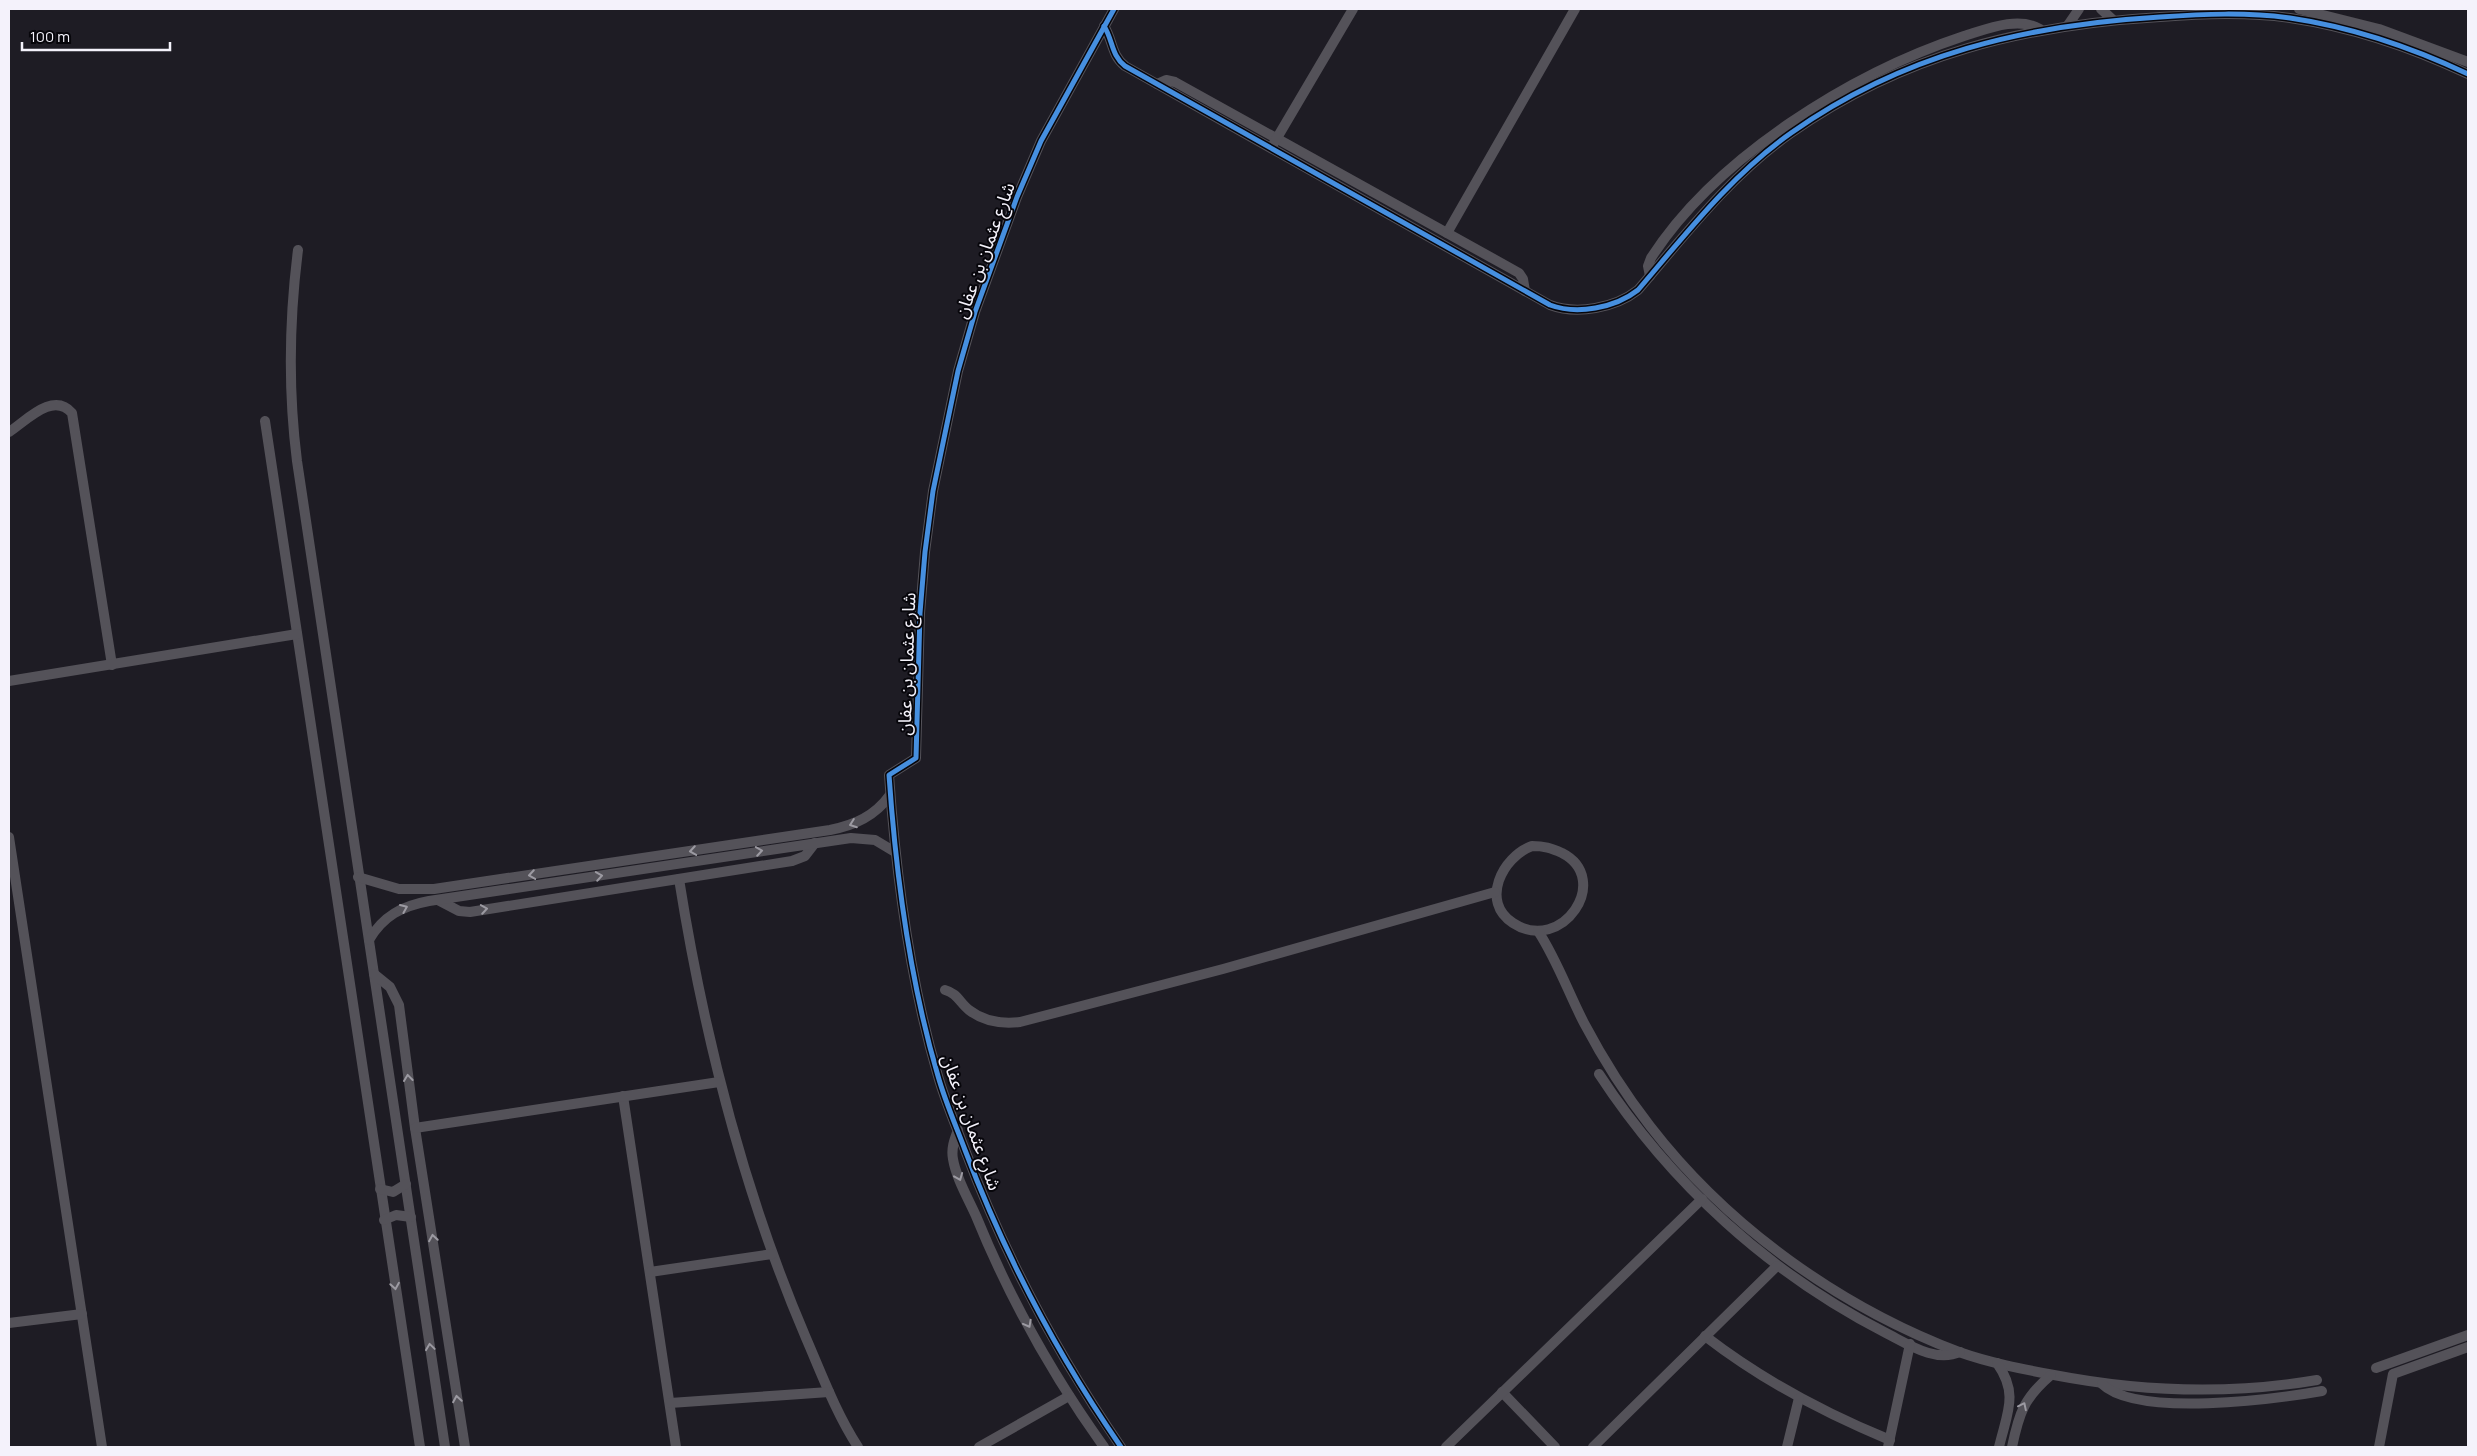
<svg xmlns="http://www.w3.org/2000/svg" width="2477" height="1456" font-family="Manrope,'Noto Sans Arabic',sans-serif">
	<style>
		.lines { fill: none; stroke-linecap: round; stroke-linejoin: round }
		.minor { stroke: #545259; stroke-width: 10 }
		.cycleway-casing { stroke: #07060b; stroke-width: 8 }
		.cycleway { stroke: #468fdf; stroke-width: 5 }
		.oneway { stroke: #9c9aa2 }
		.labels { text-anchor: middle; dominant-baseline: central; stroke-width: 4; stroke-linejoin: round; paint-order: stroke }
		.street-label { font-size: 18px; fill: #f4f2fb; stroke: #07060b }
	</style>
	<rect width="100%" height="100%" fill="#1e1c24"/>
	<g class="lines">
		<!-- minor -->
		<g class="minor">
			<path d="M1114 9 1041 141 1017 197 975 312 958 371 933 491 925 552 920 613 916 758 889 775C896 876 909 978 938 1076 945 1101 956 1126 965 1150 1005 1256 1057 1354 1121 1447"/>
			<polyline points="2101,9 2113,20"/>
			<polyline points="2299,9 2379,29 2468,62"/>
			<polyline points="2068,25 2079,9"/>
			<path d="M1104 26C1113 40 1111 55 1125 66L1550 305C1577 315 1615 308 1638 290 1685 235 1731 175 1791 133 1903 54 2025 25 2160 17 2203 14 2247 12 2290 18 2351 27 2413 48 2468 74"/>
			<polyline points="1157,84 1166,80 1175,82 1519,273 1523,279 1525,291"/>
			<polyline points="1274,143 1353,9"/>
			<polyline points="1447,233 1575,9"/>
			<path d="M298 250C289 321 288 390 297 461L445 1447"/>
			<path d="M1650 276 1648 266 1651 258C1716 157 1852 73 1964 36 1987 29 2018 16 2040 29"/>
			<polyline points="265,421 420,1447"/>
			<path d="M9 432C26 421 53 391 72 413L112 665"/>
			<polyline points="9,681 297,634"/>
			<polyline points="9,837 102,1447"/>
			<path d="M1532 846C1544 846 1551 848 1562 853 1613 879 1562 955 1513 923 1480 902 1502 857 1532 846Z"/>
			<path d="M358 877 399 889H434L830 830C855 825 875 816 890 795"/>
			<path d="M679 879C704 1036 743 1191 806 1338 822 1375 836 1413 858 1447"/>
			<polyline points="438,900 459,911 470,912 792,861 805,856 815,843"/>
			<path d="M1538 931C1557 960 1568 992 1584 1023 1603 1059 1625 1094 1650 1126 1728 1227 1840 1307 1959 1352 1990 1363 2022 1369 2054 1375 2142 1392 2229 1395 2317 1380"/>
			<path d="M369 940C383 916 402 906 429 901L851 838 875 840 895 852"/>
			<polyline points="374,974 390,987 399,1005 415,1128 465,1447"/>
			<path d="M945 990C957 993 960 1003 969 1010 983 1021 1002 1024 1020 1022L1223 969 1495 892"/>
			<path d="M1599 1074C1671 1184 1769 1273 1886 1333 1908 1344 1935 1363 1960 1352"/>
			<polyline points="623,1096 676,1447"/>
			<polyline points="415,1128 719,1082"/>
			<path d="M958 1130C954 1140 951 1149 953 1159 956 1178 968 1198 976 1216 1009 1297 1053 1376 1104 1447"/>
			<polyline points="380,1189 393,1192 406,1184"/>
			<polyline points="384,1220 396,1215 411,1217"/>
			<polyline points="650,1272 772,1254"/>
			<polyline points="9,1323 82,1314"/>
			<path d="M1705 1336C1762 1380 1824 1413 1890 1440"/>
			<path d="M1997 1363C2019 1394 2007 1413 1999 1447"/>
			<polyline points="2376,1368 2468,1335"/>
			<path d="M2102 1384C2137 1418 2276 1399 2322 1391"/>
			<polyline points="1502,1392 1555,1447"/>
			<polyline points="670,1403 829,1392"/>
			<polyline points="979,1447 1069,1396"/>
			<polyline points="1446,1447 1702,1199"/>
			<polyline points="1593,1447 1777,1266"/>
			<polyline points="1787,1447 1799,1398"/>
			<polyline points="1888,1447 1910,1344"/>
			<path d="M2012 1447C2019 1413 2024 1398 2051 1375"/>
			<polyline points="2379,1447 2393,1374 2468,1347"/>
		</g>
		<defs>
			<g id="cycleway">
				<path d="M1114 9 1041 141 1017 197 975 312 958 371 933 491 925 552 920 613 916 758 889 775C896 876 909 978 938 1076 945 1101 956 1126 965 1150 1005 1256 1057 1354 1121 1447"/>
				<path d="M1104 26C1113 40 1111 55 1125 66L1550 305C1577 315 1615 308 1638 290 1685 235 1731 175 1791 133 1903 54 2025 25 2160 17 2203 14 2247 12 2290 18 2351 27 2413 48 2468 74"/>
			</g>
		</defs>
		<!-- cycleway casing -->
		<use href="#cycleway" class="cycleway-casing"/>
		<!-- cycleway -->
		<use href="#cycleway" class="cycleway"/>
	</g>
	<!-- one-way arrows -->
	<defs><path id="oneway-chevron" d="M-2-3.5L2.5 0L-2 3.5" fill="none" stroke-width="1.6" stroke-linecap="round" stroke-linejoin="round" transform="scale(1.25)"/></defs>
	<g class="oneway">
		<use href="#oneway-chevron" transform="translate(853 824) rotate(160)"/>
		<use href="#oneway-chevron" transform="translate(693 851) rotate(171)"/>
		<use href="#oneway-chevron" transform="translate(759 851) rotate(-9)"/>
		<use href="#oneway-chevron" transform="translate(532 875) rotate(171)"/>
		<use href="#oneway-chevron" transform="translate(599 876) rotate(-9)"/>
		<use href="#oneway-chevron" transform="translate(404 908) rotate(-23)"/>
		<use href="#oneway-chevron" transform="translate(484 909) rotate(-9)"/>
		<use href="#oneway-chevron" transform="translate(408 1078) rotate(-97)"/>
		<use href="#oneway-chevron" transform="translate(959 1177) rotate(68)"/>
		<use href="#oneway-chevron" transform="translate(433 1238) rotate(-99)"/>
		<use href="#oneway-chevron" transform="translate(395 1286) rotate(81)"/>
		<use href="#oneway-chevron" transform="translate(1028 1324) rotate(62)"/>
		<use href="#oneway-chevron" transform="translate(430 1347) rotate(-98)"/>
		<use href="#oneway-chevron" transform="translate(457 1399) rotate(-99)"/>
		<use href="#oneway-chevron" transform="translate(2023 1406) rotate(-64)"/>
	</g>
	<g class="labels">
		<!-- street labels -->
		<g class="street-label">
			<text transform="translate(984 250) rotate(-70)">شارع عثمان بن عفان</text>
			<text transform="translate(906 664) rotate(-88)">شارع عثمان بن عفان</text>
			<text transform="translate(972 1122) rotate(70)">شارع عثمان بن عفان</text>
		</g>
	</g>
	<!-- border -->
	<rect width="2477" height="1456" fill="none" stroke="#f4f2fb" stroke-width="20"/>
	<!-- scale -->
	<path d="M22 42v8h148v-8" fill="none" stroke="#f4f2fb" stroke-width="2.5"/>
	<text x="30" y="42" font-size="15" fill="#f4f2fb" stroke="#07060b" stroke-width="4" paint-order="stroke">100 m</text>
</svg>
